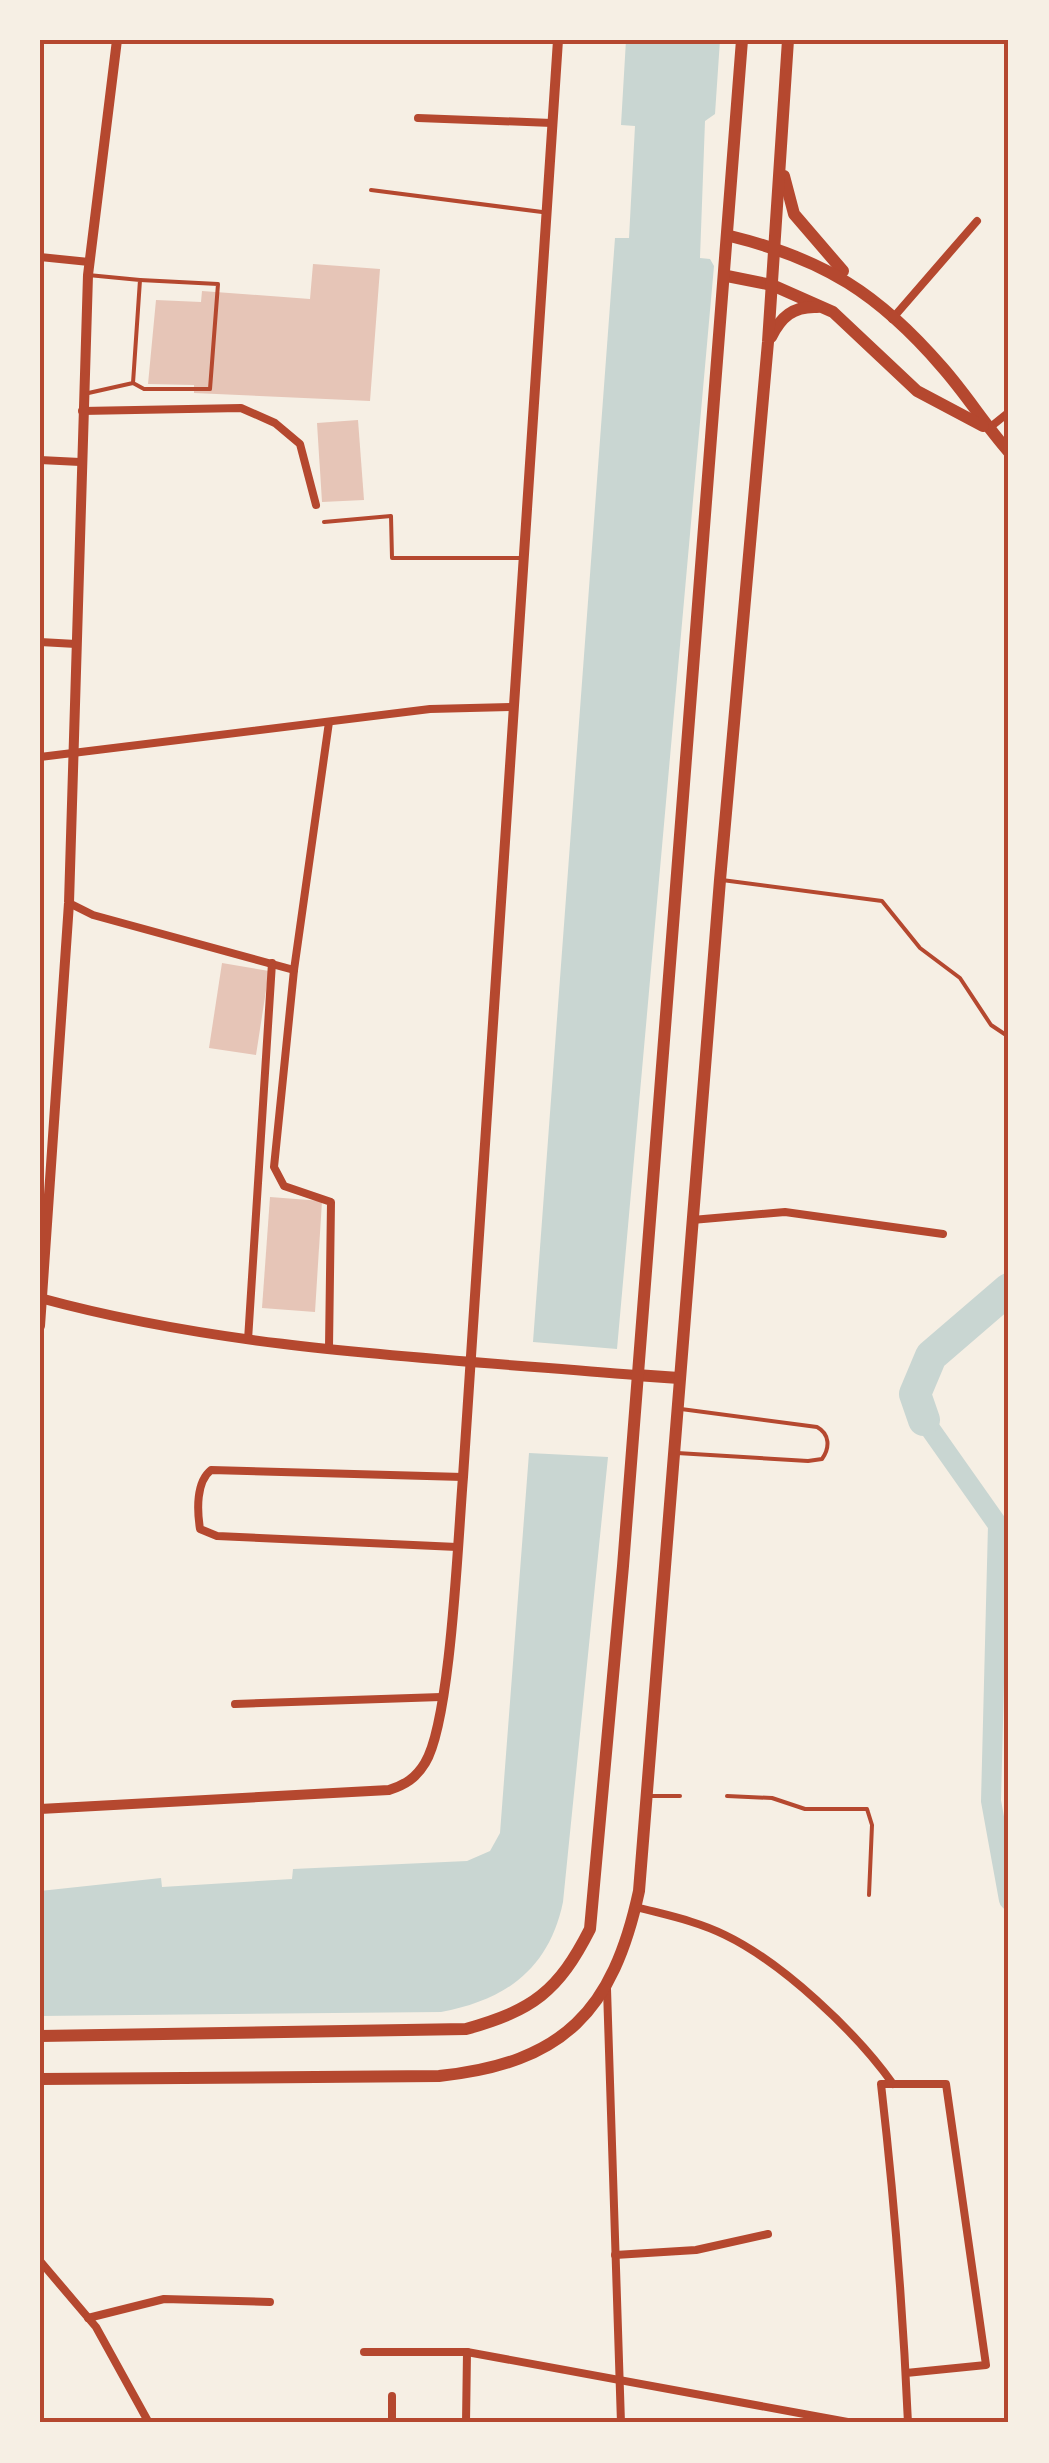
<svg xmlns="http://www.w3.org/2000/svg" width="1049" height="2463" font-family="'Times New Roman',serif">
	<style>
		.water { fill: #c9d6d2 }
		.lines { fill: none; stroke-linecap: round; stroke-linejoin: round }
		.canal { stroke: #c9d6d2; stroke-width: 20 }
		.river { stroke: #c9d6d2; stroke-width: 32 }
		.building { fill: #e6c5b7 }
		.service { stroke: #b5482f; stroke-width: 4 }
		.minor { stroke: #b5482f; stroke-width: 8 }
		.tertiary { stroke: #b5482f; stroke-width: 10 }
		.primary { stroke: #b5482f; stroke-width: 12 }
		.neatline { fill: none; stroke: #b5482f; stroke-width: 4 }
	</style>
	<rect width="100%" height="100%" fill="#f6efe4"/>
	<!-- water -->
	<g class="water">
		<polygon points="626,40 720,40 715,114 705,121 700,258 710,259 714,266 617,1349 533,1342 615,238 629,238 635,126 621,125"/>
		<path d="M529 1453 608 1457 563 1902C549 1969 506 2000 441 2012L40 2016V1891L161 1878 162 1887 292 1879 293 1869 467 1861 490 1851 500 1833Z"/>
	</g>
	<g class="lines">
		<!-- canal -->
		<polyline class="canal" points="924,1420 998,1525 991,1801 1009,1900"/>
		<!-- river -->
		<polyline class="river" points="924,1420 915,1394 931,1356 1009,1289"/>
	</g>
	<!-- building -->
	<g class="building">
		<polygon points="313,264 380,269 370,401 194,393 194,385 148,384 156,300 201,302 202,291 310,299"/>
		<polygon points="358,420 364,500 322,502 317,423"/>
		<polygon points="222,963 269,971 256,1055 209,1048"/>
		<polygon points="270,1197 322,1201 315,1312 262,1308"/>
	</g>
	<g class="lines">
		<!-- service -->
		<g class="service">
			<polyline points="371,190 542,212"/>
			<polyline points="133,383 144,389 210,389 218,284 140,280"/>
			<polyline points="84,394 133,383 140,280 88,275"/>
			<polyline points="324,522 391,516 392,558 519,558"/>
			<polyline points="722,880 882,901 920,948 960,978 991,1025 1009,1037"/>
			<path d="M677 1453 808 1461 822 1459C830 1448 830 1434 817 1427L681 1409"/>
			<polyline points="651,1796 680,1796"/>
			<polyline points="727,1796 772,1798 805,1809 867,1809 872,1825 869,1895"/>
		</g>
		<!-- minor -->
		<g class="minor">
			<polyline points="418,118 552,123"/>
			<polyline points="40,257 89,262"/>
			<polyline points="892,319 977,221"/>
			<polyline points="82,411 241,408 275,423 300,444 316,505"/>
			<polyline points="988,429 1009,412"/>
			<polyline points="40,460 80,462"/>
			<polyline points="40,642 76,644"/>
			<polyline points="329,722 294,970 274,1167 284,1186 331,1202 329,1347"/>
			<polyline points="40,757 430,709 511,707"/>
			<polyline points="69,903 93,915 294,970"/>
			<polyline points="692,1220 785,1212 943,1234"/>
			<polyline points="248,1340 272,963"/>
			<path d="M457 1547 217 1536 200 1529C197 1510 196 1482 211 1470L463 1477"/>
			<polyline points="235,1704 441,1697"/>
			<path d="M636 1907C666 1915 697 1921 725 1935 783 1963 856 2032 893 2084"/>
			<polyline points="607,1989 621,2423"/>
			<polyline points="615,2255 696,2250 768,2234"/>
			<polyline points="40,2261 96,2327 149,2423"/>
			<polyline points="88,2318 164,2299 270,2302"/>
			<polyline points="364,2352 467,2352 853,2423"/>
			<path d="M906 2373 986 2365 946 2084H881C894 2197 903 2309 908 2423"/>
			<polyline points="392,2396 392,2423"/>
			<polyline points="466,2423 467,2352"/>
		</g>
		<!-- tertiary -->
		<g class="tertiary">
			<path d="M40 1298C234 1351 437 1358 636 1375"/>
			<polyline points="40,1326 69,903 88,275 117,40"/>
			<path d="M40 1809 389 1790C405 1785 416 1778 425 1763 451 1721 458 1536 463 1477L558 40"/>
		</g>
		<!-- primary -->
		<g class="primary">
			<polyline points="784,176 794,214 843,271"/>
			<path d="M730 236C824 259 879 294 942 367 966 394 985 425 1009 452"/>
			<polyline points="727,276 772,285 833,312 917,391 983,426"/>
			<path d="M771 337C781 317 793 306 817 307"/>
			<polyline points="636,1375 679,1378"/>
			<path d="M40 2036 466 2029C533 2010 558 1992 590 1929L623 1566 742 40"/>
			<path d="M40 2079 439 2076C564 2063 613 2011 639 1891L720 880 768 342 788 40"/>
		</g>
	</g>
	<!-- border -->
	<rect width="1049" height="2463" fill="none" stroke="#f6efe4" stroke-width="85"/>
	<rect x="42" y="42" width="964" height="2378" class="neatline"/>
</svg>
